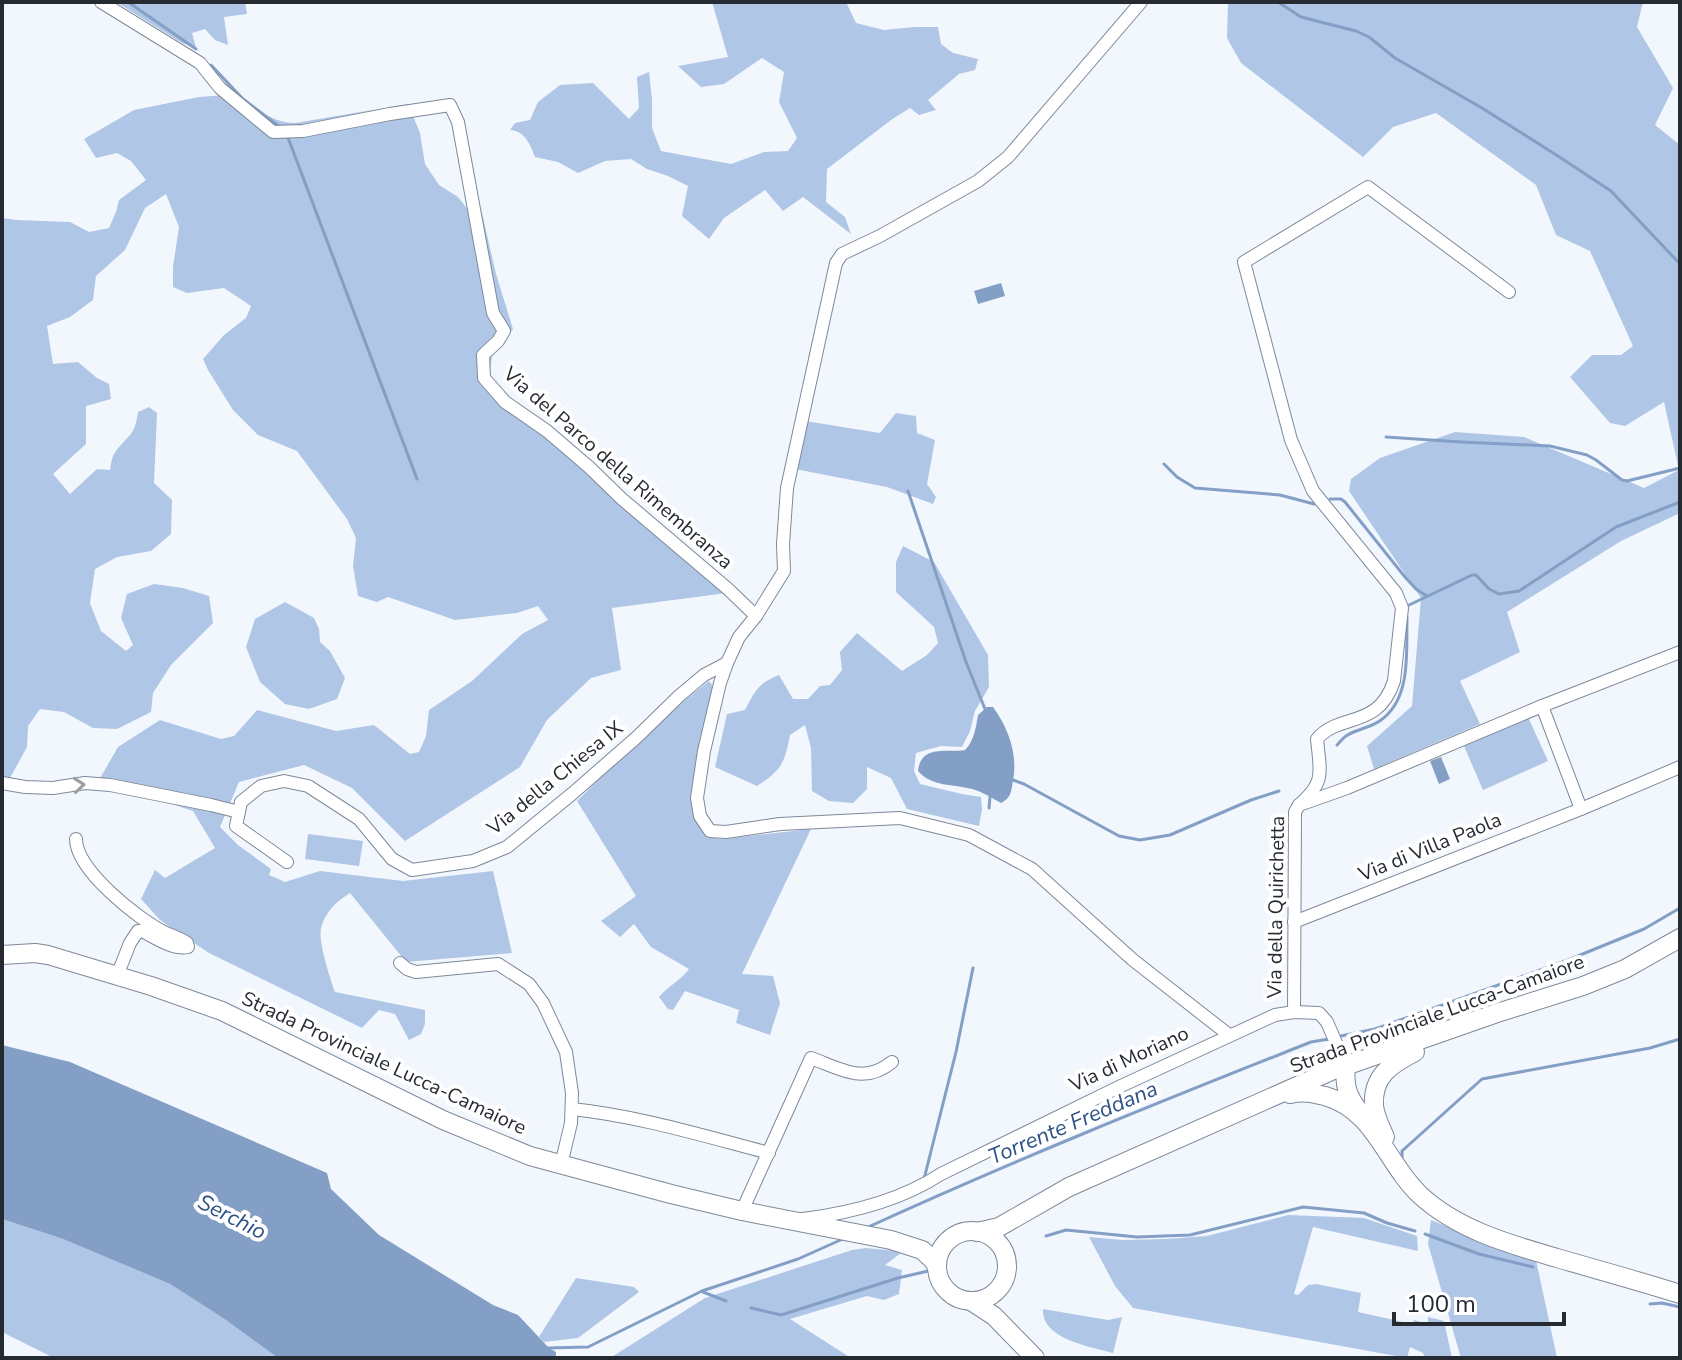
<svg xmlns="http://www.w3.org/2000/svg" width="1682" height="1360" font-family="'Nunito Sans',sans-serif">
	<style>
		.green { fill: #b0c6e6 }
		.water { fill: #849fc5 }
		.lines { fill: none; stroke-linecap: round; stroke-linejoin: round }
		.stream { stroke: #849fc5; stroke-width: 3 }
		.street-casing { stroke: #7e8999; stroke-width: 14 }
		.secondary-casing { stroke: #7e8999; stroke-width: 20 }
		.street { stroke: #fff; stroke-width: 12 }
		.secondary { stroke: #fff; stroke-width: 18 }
		.oneway { stroke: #9da0a2 }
		.labels { text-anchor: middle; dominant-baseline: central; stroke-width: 8; stroke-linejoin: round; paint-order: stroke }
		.street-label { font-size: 20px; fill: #262b31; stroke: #fff }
		.water-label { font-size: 22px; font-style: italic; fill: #2f5386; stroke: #fff }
	</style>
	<rect width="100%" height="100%" fill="#f2f7fe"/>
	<!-- green -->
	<g class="green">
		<polygon points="116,2 245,2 247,14 224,17 228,45 215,40 205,29 192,33 196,48 182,43"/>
		<path d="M712 2H846L856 23 884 30 914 27H938L941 44 953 53 978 59 975 70 959 74 928 100 936 110 919 115 910 108 891 120 827 169 826 202 845 217 851 234 803 197 783 211 765 190 724 218 709 239 682 216 688 186 668 176 647 169 631 159 605 161 578 173 558 162 535 157C530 144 525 131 510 130L515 123 530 120 538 102 560 85 593 83 629 119 639 108 637 77 649 72 652 99V128L661 151 731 164 764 152 788 151 797 138 779 102 784 72 762 58 724 84 701 87 678 66 728 57Z"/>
		<polygon points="1228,2 1643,2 1637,27 1673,88 1655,125 1680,145 1680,513 1621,541 1507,612 1520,652 1460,681 1480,724 1374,769 1367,746 1412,706 1421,598 1349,491 1351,479 1380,458 1455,432 1524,437 1644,488 1679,470 1664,402 1625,426 1610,423 1570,377 1592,355 1621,355 1633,346 1590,251 1556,235 1536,185 1436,113 1393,127 1363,157 1241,63 1227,38"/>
		<path d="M238 94C257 109 270 122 295 123L408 104 420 133 425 164 439 185 458 197 469 211 481 209 496 274 513 329 492 357 489 376 503 394 727 593 612 608 621 670 591 678 547 720 520 767 405 841 352 788 304 765 239 782 220 827 238 845 271 869 269 875 285 882 320 871 403 881 493 871 512 953 406 962 350 893C337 901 325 912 321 928 318 942 330 978 335 992L425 1010V1024L421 1034 409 1040 395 1014 379 1010 362 1028 209 953 160 920 141 899 155 870 165 878 215 848 193 811 99 780 118 747 160 720 221 739 234 736 257 710 336 731 374 725 410 754 419 752 426 736 429 710 472 681 522 634 548 620 538 606 517 613 455 620 388 597 377 602 358 596 353 566 356 538 347 519 297 451 258 435 233 410 208 370 203 359 224 335 246 318 251 306 224 288 187 293 173 287V267L179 227 166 194 145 208 125 250 96 276 93 300 70 317 47 326 53 364 78 362 97 378 109 384 111 399 86 406V444L53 474 70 494 97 469 110 470C111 463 112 456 116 451 129 434 135 436 138 412L149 407 157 413 154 483 172 500 171 534 151 551 117 557 95 569 90 603 101 631 126 651 133 645 121 618 127 594 154 584 183 588 209 596 213 623 171 665 153 693 151 712 117 729 93 728 64 712 40 709 28 726 27 747 10 778H2V218L17 220 70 222 89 232 109 228 116 212 119 200 146 180 131 161 117 153 96 158 84 139 134 110 199 97Z"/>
		<polygon points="896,413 916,416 917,433 935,440 927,484 936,497 933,504 887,487 795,469 805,421 880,433"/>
		<path d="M903 546 934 562 988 655 989 687 975 711 970 731 962 747 941 746 916 753 914 771 920 784 962 794 981 797 982 809 979 826 907 809 891 778 867 767V789L853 803 829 801 812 791 811 748 805 725 790 735C785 762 782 770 757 786L715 767 727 714 745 710C755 691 758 683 779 675L793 699H808L820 686 830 685 842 670 840 652 857 633 902 671 927 655 938 643 934 627 896 592V562Z"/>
		<polygon points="285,602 314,618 319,629 320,642 330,651 345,678 337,699 309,709 285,704 260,682 246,647 255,619"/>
		<path d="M709 681 713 686 694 802 703 830 716 838 723 839 811 829 742 974 773 976 780 1003 770 1035 736 1023 739 1010 685 991 673 1010 668 1009 659 997C668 986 680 981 689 969L651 947 634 924 620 937 601 921 636 896 577 801 654 725Z"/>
		<polygon points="1528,717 1548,761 1483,790 1464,746"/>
		<polygon points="308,834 363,841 359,866 305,859"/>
		<polygon points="1288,1215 1364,1218 1417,1236 1418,1251 1313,1227 1294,1294 1298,1295 1308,1285 1316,1284 1361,1293 1358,1312 1412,1324 1414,1320 1428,1324 1428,1317 1444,1321 1452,1358 1425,1358 1423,1353 1410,1347 1407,1358 1133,1308 1115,1286 1089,1237 1123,1240 1165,1239 1207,1236"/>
		<polygon points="2,1219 63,1239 170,1284 223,1318 278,1358 54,1358 2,1332"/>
		<polygon points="1431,1220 1482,1241 1536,1260 1557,1358 1461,1358 1428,1244"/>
		<polygon points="866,1248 898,1251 901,1253 885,1265 902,1270 899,1294 884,1300 867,1296 790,1319 851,1358 610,1358 705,1298 852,1250"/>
		<polygon points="576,1278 634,1287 639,1292 578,1338 544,1342 539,1337"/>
		<path d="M1043 1309 1108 1320 1122 1317 1113 1353C1091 1347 1041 1339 1043 1309Z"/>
	</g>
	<!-- water -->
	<g class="water">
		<polygon points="1001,283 1005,296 978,304 974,291"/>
		<path d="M987 707H993C1009 729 1018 755 1013 781 1011 792 1011 798 1001 803 992 798 983 792 972 789 953 784 932 787 918 771 921 744 947 753 965 750 974 741 976 727 978 715Z"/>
		<polygon points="1441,757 1450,779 1439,784 1430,761"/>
		<polygon points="2,1045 70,1062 327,1173 331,1189 379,1235 493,1305 518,1315 549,1348 556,1352 556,1355 554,1358 278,1358 223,1318 170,1284 63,1239 2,1219"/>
	</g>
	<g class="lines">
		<!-- stream -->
		<g class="stream">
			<polyline points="128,2 196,49"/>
			<polyline points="1278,2 1301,17 1356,31 1369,37 1395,58 1482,108 1561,158 1611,191 1680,264"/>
			<polyline points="211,65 243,99 280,127"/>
			<polyline points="287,135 417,479"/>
			<polyline points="1386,437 1461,442 1550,446 1587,455 1596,460 1622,480 1627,481 1680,468"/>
			<polyline points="1164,464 1177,477 1195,488 1280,495 1314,504"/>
			<polyline points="908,491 966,662 985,709"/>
			<polyline points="1330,499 1341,499 1345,502 1405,577 1416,589 1427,596"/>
			<polyline points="1407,606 1472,575 1476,575 1489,589 1499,594 1519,591 1616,527 1680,502"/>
			<path d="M1337 745C1340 742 1343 738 1346 736 1356 729 1371 728 1381 720 1412 698 1406 650 1407 617"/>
			<polyline points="1013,780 1024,784 1119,836 1140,840 1170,835 1251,800 1279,791"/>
			<polyline points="989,808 990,797"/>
			<polyline points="1336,1037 1375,1029 1568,960 1644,929 1680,908"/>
			<polyline points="1402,1161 1402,1151 1482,1079 1650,1048 1680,1039"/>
			<polyline points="924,1179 956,1052 973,968"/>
			<path d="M866 1228C1012 1161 1162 1101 1311 1042L1329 1039"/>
			<polyline points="1425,1234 1479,1254 1533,1267"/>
			<polyline points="1046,1236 1066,1230 1137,1237 1190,1235 1303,1207 1364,1213 1387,1223 1415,1231"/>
			<polyline points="703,1292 726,1301"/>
			<polyline points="1650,1304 1662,1303 1680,1307"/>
			<polyline points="751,1308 781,1315 898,1278 928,1271"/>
			<polyline points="547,1348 588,1347 702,1291 798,1259 845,1238"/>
		</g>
		<defs>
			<g id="street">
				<polyline points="101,2 200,63 220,88 273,132 303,131 390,114 450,105 458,122 493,313 504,331 498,341 483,355 484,378 505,402 547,431 589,467 622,499 728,589 756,616"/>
				<polyline points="1141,2 1008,157 978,181 880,236 842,254 836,263 787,488 783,544 784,571 756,616 739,637 727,663 720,683 704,751 697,798 700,816 710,831 726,832 780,824 900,818 969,835 1032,869 1133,960 1229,1035"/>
				<polyline points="1542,706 1581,809"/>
				<polyline points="2,783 25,787 53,788 85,783 110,785 211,805 239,812"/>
				<path d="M1299 805C1326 782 1320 772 1317 739 1340 712 1378 730 1394 681L1402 608 1396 593 1313 491 1291 440 1244 262 1368 187 1509 292"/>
				<path d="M76 839C76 870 138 919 164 932 172 936 180 938 187 943L188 947C173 950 156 938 142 931H138L130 943 117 976"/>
				<polyline points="287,862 236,826 241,802 261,786 284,781 308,786 359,819 392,859 412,870 473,861 507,847 573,793 637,737 679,696 704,675 727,663"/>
				<polyline points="1294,922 1581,809 1680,767"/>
				<polyline points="400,963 407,969 416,972 498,964 529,984 543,1003 566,1052 572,1093 571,1123 561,1165"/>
				<polyline points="1294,1012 1295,812 1299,805 1347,788 1542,706 1680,652"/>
				<path d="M572 1109C639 1116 704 1136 769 1153"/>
				<path d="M742 1211 811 1058C841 1069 864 1085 892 1062"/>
				<path d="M803 1219C850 1213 900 1201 941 1174L1121 1086 1275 1015 1294 1012 1319 1013 1327 1022 1346 1066"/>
			</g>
			<g id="secondary">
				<polyline points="2,955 35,953 48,955 151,986 222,1011 443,1120 530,1156 671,1194 742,1211 891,1240 922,1250 933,1260 937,1267"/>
				<path d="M1346 1066C1344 1085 1347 1096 1359 1111"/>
				<path d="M1290 1094C1303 1091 1312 1093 1325 1096 1375 1110 1386 1163 1420 1195 1458 1230 1509 1244 1557 1258 1598 1270 1639 1281 1680 1294"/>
				<path d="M1385 1137C1381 1128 1375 1116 1374 1106 1372 1075 1392 1064 1415 1052"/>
				<circle cx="972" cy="1266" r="35"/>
				<polyline points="977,1232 999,1227 1069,1187 1331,1071 1497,1013 1583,986 1625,969 1680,938"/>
				<polyline points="971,1301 994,1316 1035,1358"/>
			</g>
		</defs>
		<!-- street casing -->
		<use href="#street" class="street-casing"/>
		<!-- secondary casing -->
		<use href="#secondary" class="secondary-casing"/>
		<!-- street -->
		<use href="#street" class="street"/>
		<!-- secondary -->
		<use href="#secondary" class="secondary"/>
	</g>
	<!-- one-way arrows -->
	<defs><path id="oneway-chevron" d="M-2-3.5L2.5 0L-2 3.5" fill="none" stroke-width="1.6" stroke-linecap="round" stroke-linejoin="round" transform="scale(2)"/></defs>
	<use class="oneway" href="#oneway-chevron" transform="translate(79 785) rotate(-5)"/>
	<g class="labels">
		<!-- street labels -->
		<g class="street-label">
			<text transform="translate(618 468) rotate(41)">Via del Parco della Rimembranza</text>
			<text transform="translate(555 778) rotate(-39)">Via della Chiesa IX</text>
			<text transform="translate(1430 847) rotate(-22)">Via di Villa Paola</text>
			<text transform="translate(1276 907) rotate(-89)">Via della Quirichetta</text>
			<text transform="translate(1437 1014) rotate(-20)">Strada Provinciale Lucca-Camaiore</text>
			<text transform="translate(1129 1059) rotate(-25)">Via di Moriano</text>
			<text transform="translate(384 1063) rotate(25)">Strada Provinciale Lucca-Camaiore</text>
		</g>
		<!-- water labels -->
		<g class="water-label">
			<text transform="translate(1073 1123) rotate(-23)">Torrente Freddana</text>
			<text transform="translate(232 1217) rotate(27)">Serchio</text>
		</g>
	</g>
	<!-- border -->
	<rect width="1682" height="1360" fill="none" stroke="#262b31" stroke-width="8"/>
	<!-- scale -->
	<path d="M1394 1312v12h170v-12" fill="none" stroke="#262b31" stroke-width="4"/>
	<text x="1406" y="1312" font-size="24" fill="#262b31" stroke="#ffffff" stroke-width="6" paint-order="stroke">100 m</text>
</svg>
